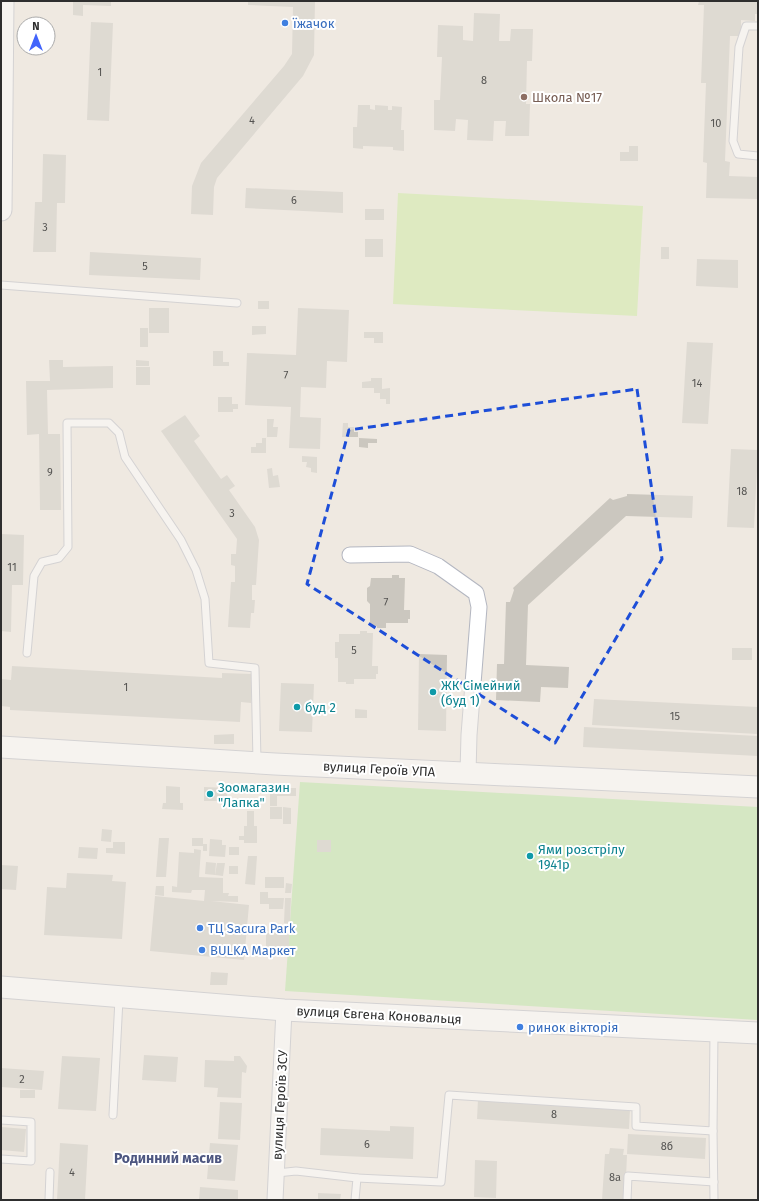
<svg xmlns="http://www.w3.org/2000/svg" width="759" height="1201" font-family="'Fira Sans',sans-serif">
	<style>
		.green { fill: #b6e59e }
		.pitch { fill: #c9ec9a }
		.building { fill: #cbc7bf }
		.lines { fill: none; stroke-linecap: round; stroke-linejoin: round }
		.lane-casing { stroke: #b4b7c1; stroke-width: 9 }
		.street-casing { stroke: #b4b7c1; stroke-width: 17 }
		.secondary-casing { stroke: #b4b7c1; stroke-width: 23 }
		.lane { stroke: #fff; stroke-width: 7 }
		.street { stroke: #fff; stroke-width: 15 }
		.secondary { stroke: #fff; stroke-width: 21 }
		.marked { fill: none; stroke: #1d4ed8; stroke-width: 3; stroke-dasharray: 8 5; stroke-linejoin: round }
		.shop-dot { fill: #3f7fe0; stroke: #fff; stroke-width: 1.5 }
		.education-dot { fill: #8d6e63; stroke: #fff; stroke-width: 1.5 }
		.culture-dot { fill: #0f9aa8; stroke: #fff; stroke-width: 1.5 }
		.labels { text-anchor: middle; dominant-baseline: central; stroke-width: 4; stroke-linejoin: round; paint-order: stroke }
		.number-label { font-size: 11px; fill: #555452 }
		.shop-label { font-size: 13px; fill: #366cbe; stroke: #fff; text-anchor: start }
		.education-label { font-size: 13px; fill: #785e54; stroke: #fff; text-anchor: start }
		.culture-label { font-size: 13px; fill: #0d838f; stroke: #fff; text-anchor: start }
		.street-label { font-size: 13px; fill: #2e2e2e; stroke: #fff }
		.neighbourhood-label { font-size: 14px; font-weight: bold; fill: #4d5680; stroke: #fff }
	</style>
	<rect width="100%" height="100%" fill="#efe9e1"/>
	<!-- green -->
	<polygon class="green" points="300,782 758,807 758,1020 285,991"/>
	<!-- pitch -->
	<polygon class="pitch" points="398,193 643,206 637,316 393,304"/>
	<!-- building -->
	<g class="building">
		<polygon points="73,1 111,1 111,6 83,5 83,16 73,15"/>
		<polygon points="248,1 315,1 314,55 303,76 217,178 214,187 213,215 191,214 192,186 201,163 284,66 292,54 293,7 248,5"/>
		<polygon points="699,1 758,1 758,14 755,14 755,21 741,20 741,36 730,36 725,161 730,162 729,176 758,177 758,199 706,198 707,163 703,162 706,83 701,83 704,5 698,5"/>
		<polygon points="474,13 500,14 499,41 510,41 511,29 533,29 532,61 527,61 526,104 530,104 529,136 505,136 506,121 494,121 493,141 467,140 468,120 456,119 455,131 434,130 434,100 440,100 442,57 437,57 438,25 463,26 463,40 473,41"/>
		<polygon points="91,22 113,23 109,121 87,120"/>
		<polygon points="358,105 370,105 370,109 375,110 375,105 388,106 388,110 392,110 392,106 402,107 401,130 404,130 404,151 393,150 393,147 363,146 363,149 353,148 353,127 357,127"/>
		<polygon points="629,146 638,146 638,161 620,161 620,152 629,152"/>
		<polygon points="43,154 66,155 65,203 57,203 56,252 33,252 35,202 42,202"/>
		<polygon points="246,188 343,192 343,213 245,208"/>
		<rect x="365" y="209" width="19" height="11"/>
		<rect x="365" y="239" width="18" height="18"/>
		<rect x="661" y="247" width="8" height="12"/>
		<polygon points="90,252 201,258 200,280 89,275"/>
		<polygon points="697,259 738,260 738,288 696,286"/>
		<rect x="258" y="301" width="11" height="8"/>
		<rect x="149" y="308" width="20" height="25"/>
		<polygon points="298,308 349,310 347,362 327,361 326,388 301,387 300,417 321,418 320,449 289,448 291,407 245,405 247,353 296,355"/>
		<polygon points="252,326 266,326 266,334 252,335"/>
		<rect x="140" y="328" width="8" height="19"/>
		<polygon points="364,332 383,332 383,343 374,343 374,338 364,338"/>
		<polygon points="687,342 713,343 708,424 682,423"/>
		<polygon points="213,351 223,351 223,362 229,362 229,366 213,366"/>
		<polygon points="49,360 63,360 63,367 113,366 113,388 47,390 48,434 60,434 61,510 40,510 39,434 27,435 26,381 50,381"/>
		<polygon points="136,360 149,361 149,366 136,366"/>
		<rect x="136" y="367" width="14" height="18"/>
		<polygon points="371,378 382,378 382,389 390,388 390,404 386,404 386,399 380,399 380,393 374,393 374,388 362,388 362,382 371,381"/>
		<polygon points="218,397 232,397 232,404 238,404 238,409 233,409 233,412 218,412"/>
		<polygon points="185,415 200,436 194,441 221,479 227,475 235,486 229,490 255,527 259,540 256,585 252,585 252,600 255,600 254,613 251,613 250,628 228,627 231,582 235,582 235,566 231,565 231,554 236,554 237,539 161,431"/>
		<polygon points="267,419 274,419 273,427 278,427 277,437 267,437"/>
		<polygon points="343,423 348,423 348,427 354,427 354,432 358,432 358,437 342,437"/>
		<polygon points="262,438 266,438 266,453 251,453 251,447 256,447 256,443 262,443"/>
		<polygon points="359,438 377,439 377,443 368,443 368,448 359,447"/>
		<polygon points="731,449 758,450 754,528 727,527"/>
		<polygon points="302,456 317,457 317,473 311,472 311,468 306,467 307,462 302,462"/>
		<polygon points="272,468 273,476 278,475 280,487 269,488 267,469"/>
		<polygon points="627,494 693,496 692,518 626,516 528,605 526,665 569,667 568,688 541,687 540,702 496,700 497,664 504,664 506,602 510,602 514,590 513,588 610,498 613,500 627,496"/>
		<polygon points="1,534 24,535 23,585 12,585 11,632 1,631"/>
		<polygon points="392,575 399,575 399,578 405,578 404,610 410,610 410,619 408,619 408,623 386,623 386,628 377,628 377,626 370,626 370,604 367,601 367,588 370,586 371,578 392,578"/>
		<polygon points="360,631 367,631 367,633 373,633 372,666 378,666 378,674 376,674 376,679 354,679 354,684 346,684 346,682 338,682 338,658 335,658 335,642 339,642 339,634 360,634"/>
		<rect x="732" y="648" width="20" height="12"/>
		<polygon points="419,654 447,655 446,731 418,730"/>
		<polygon points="12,666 222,678 222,673 253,674 251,703 241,702 240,722 10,710 10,707 1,706 1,679 11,680"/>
		<polygon points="281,683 314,684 312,732 279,731"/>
		<polygon points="594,699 758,707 758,734 592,725"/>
		<polygon points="355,709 367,710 367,718 355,718"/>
		<polygon points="584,727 758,736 758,756 583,747"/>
		<polygon points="234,734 234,744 214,744 214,735"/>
		<polygon points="166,786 180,787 180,803 183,803 183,810 162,809 163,803 166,803"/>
		<polygon points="204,787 227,788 227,801 204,801"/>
		<polygon points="270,788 296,788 296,796 277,796 277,806 270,806"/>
		<rect x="270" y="807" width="12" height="12"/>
		<polygon points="283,807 291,808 291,824 283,824"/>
		<polygon points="247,811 254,811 254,826 257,826 257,843 244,843 244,840 239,840 239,836 244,836 244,826 247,826"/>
		<polygon points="102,829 112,830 111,842 101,841"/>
		<polygon points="159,838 169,838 166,877 156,877"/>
		<polygon points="192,838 203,838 203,844 207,844 207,851 203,851 203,846 192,846"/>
		<polygon points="210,839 222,840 222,845 226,845 225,857 209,856"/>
		<rect x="317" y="840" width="14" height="12"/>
		<polygon points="113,842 125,842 125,854 106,853 106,848 113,848"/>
		<polygon points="79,847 98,848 97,859 78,858"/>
		<rect x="229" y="847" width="10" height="8"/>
		<polygon points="194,849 201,850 199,877 223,878 223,893 229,893 228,896 238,896 238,902 211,901 249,905 244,960 150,951 155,896 204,901 205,890 192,890 191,893 172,892 172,886 177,887 179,852 194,853"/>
		<polygon points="248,856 257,856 255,885 245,884"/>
		<polygon points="206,862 216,863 215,875 205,874"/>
		<polygon points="217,863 225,863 223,876 215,875"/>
		<polygon points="1,865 18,866 16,890 1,889"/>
		<rect x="229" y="866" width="9" height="8"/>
		<polygon points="67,873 113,875 112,881 126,882 122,939 44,935 47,887 66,888"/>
		<rect x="265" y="877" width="19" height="11"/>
		<polygon points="286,883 292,884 291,893 285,893"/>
		<polygon points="156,886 164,886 164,896 155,895"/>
		<polygon points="260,892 268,892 268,898 284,898 283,909 269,909 269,904 260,904"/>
		<polygon points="285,898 291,898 290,924 284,923"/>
		<rect x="266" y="933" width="23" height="17"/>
		<polygon points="211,972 228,973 227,985 210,985"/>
		<polygon points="144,1055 178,1057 176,1082 142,1080"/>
		<polygon points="62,1056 100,1058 96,1111 58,1109"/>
		<polygon points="234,1056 240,1056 247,1066 246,1073 242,1072 241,1098 217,1097 218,1088 204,1087 205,1060 234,1061"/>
		<polygon points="1,1068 44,1071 42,1090 1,1087"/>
		<rect x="20" y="1090" width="15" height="8"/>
		<polygon points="478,1099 630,1109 629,1129 477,1119"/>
		<polygon points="220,1102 242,1103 240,1140 218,1139"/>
		<polygon points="390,1126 414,1127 413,1159 320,1155 321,1128 390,1131"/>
		<polygon points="1,1127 26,1129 24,1152 1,1150"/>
		<polygon points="628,1134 706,1138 705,1159 627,1154"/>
		<polygon points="60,1143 88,1145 85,1200 57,1200"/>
		<polygon points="210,1143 238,1145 235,1181 207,1179"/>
		<polygon points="610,1148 624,1149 623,1155 627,1155 625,1200 602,1200 605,1154 609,1154"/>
		<polygon points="475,1160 497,1161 496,1198 474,1197"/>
		<polygon points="200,1187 238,1190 238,1200 199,1200"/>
		<polygon points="318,1193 341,1194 340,1200 318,1200"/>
	</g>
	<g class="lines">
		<defs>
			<g id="lane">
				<polyline points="758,26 746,26 739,47 733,141 738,154 758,156"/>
				<polyline points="1,285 237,303"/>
				<polyline points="27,653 34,576 42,562 59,558 68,547 67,423 109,423 119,433 125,457 181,540 196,570 205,599 209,663 255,668 257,761"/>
				<polyline points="113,1115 119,999"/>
				<polyline points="1,1120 31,1122 31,1161 1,1159"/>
				<polyline points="713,1131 714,1200"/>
				<polyline points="277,1173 296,1171 357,1178 355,1200"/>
				<polyline points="357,1178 441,1182 449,1095 636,1107 636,1126 713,1131 714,1032"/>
				<polyline points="49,1200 50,1172"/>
				<polyline points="627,1200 628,1176 714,1182"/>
			</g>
			<g id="street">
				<polyline points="350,555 410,554 438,566 476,593 479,607 469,735 468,773"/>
				<polyline points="275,1200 284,1010"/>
			</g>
			<g id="secondary">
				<polyline points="1,210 3,1"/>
				<polyline points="1,747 275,764 758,787"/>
				<polyline points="1,987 284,1010 758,1033"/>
			</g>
		</defs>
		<!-- lane casing -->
		<use href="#lane" class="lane-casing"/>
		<!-- street casing -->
		<use href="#street" class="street-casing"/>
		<!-- secondary casing -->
		<use href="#secondary" class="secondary-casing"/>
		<!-- lane -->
		<use href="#lane" class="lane"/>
		<!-- street -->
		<use href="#street" class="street"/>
		<!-- secondary -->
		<use href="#secondary" class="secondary"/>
	</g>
	<!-- marked area -->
	<path d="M0 0H759V1201H0ZM637 389 662 559 555 743 307 584 349 430Z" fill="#efe9e1" fill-opacity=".55" fill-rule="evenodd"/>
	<path class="marked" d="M637 389 662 559 555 743 307 584 349 430Z"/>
	<!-- markers -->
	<g class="shop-dot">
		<circle cx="285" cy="23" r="4"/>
		<circle cx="200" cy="928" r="4"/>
		<circle cx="202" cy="950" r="4"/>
		<circle cx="520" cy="1027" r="4"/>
	</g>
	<circle class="education-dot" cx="524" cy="97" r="4"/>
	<g class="culture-dot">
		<circle cx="433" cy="692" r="4"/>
		<circle cx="297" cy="707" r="4"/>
		<circle cx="210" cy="794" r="4"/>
		<circle cx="530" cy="856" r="4"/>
	</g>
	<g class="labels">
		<!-- number labels -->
		<g class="number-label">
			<text x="100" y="72">1</text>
			<text x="484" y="80">8</text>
			<text x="252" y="120">4</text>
			<text x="716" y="123">10</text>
			<text x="294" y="200">6</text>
			<text x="45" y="227">3</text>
			<text x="145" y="266">5</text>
			<text x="286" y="375">7</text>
			<text x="697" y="383">14</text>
			<text x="50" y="472">9</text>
			<text x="742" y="491">18</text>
			<text x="232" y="513">3</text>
			<text x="12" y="567">11</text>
			<text x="386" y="602">7</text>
			<text x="354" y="650">5</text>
			<text x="126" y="687">1</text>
			<text x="675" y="716">15</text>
			<text x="22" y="1079">2</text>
			<text x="554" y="1114">8</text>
			<text x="367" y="1144">6</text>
			<text x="667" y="1146">8б</text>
			<text x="72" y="1172">4</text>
			<text x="615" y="1177">8а</text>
		</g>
		<!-- shop labels -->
		<g class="shop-label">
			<text x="293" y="23">їжачок</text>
			<text x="208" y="928">ТЦ Sacura Park</text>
			<text x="210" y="950">BULKA Маркет</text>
			<text x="528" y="1027">ринок вікторія</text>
		</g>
		<!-- education labels -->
		<g class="education-label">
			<text x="532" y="97">Школа №17</text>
		</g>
		<!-- culture labels -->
		<g class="culture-label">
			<text x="441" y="685">ЖК Сімейний<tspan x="441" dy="15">(буд 1)</tspan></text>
			<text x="305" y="707">буд 2</text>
			<text x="218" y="787">Зоомагазин<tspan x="218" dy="15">"Лапка"</tspan></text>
			<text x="538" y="849">Ями розстрілу<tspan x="538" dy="15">1941р</tspan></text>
		</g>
		<!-- street labels -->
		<g class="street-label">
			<text transform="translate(379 769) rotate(3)">вулиця Героїв УПА</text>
			<text transform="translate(379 1015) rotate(3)">вулиця Євгена Коновальця</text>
			<text transform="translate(280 1105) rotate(-87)">вулиця Героїв ЗСУ</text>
		</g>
		<!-- neighbourhood labels -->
		<g class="neighbourhood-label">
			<text x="168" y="1158">Родинний масив</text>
		</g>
	</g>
	<!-- border -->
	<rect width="759" height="1201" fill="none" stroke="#2e2e2e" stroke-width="4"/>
	<!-- north arrow -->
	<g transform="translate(36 36)"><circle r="19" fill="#ffffff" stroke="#ababab"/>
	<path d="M0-3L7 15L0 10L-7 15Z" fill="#4264fb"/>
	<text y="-6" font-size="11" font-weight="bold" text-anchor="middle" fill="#2e2e2e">N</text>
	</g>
</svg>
